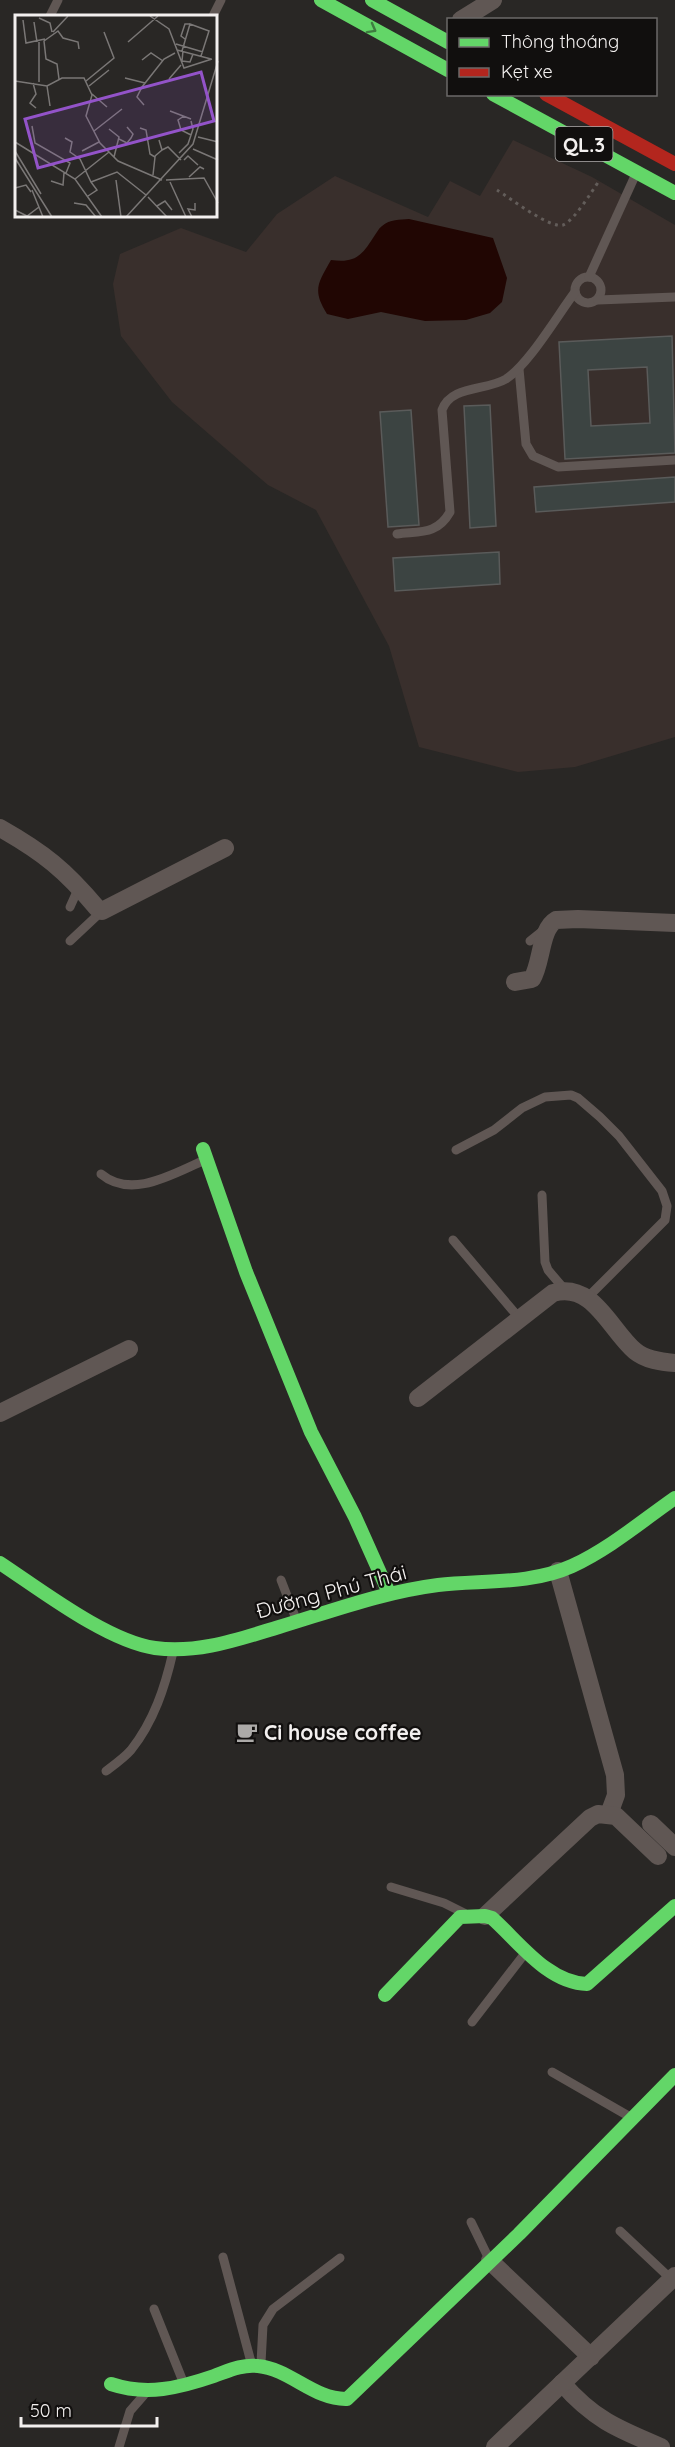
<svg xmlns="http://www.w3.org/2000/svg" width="675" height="2447" font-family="Quicksand,sans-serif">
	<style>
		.built { fill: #392f2c }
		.water { fill: #210603 }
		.building { fill: #3c4442; stroke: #5a5b5a; stroke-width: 1.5; fill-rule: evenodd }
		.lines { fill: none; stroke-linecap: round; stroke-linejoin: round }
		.path { stroke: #635d5a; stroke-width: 3; stroke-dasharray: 3 4.5; stroke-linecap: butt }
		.lane { stroke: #605754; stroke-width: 9 }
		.street { stroke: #605754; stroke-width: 18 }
		.fast { stroke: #63d668; stroke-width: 14 }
		.jam { stroke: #b3261e; stroke-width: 14 }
		.oneway { stroke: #3e7c40 }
		.labels { text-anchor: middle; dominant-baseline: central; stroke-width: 4.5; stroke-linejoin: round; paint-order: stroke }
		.shield { fill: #110f0e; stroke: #afacac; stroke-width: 1.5 }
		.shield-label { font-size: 20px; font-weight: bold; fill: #f3f0ef }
		.street-label { font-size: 21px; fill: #f3f0ef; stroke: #110f0e }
		.poi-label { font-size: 21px; font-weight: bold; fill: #f3f0ef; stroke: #110f0e; text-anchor: start }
		.inset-road { fill: none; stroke: #7a7776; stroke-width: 1.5 }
		.view { fill: #9353c9; fill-opacity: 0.15; stroke: #9353c9; stroke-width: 3 }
		.inset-edge { fill: none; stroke: #f3f0ef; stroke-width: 3 }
	</style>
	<rect width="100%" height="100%" fill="#292725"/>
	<!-- built -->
	<polygon class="built" points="513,140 592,177 675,225 675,737 575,767 518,772 419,747 389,646 316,510 268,485 172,402 121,336 113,284 120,254 181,228 246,252 277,214 335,176 428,217 450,181 480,196"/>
	<!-- water -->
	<path class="water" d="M409 219 493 238 507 278 502 302 490 313 466 320 425 321 381 312 348 319 327 314C312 290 318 283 331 260 354 263 361 257 373 238 376 234 378 229 382 226 390 219 400 220 409 219Z"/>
	<!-- building -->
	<g class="building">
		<path d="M672 336 675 453 565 459 559 342ZM647 367 650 423 591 426 588 370Z"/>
		<polygon points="490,405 496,526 470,528 464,406"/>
		<polygon points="411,410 419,525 388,527 380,412"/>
		<polygon points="675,477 675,502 536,512 534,487"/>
		<polygon points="499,552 500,584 395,591 393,558"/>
	</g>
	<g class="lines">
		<!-- path -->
		<path class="path" d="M497 190C510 198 550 229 563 225 574 221 592 191 599 181"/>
		<!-- lane -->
		<g class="lane">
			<polyline points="50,16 58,0"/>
			<polyline points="213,16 221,0"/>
			<circle cx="588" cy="290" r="13"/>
			<polyline points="589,277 634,178"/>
			<polyline points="598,300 675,297"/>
			<polyline points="519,369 526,444 533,456 558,467 675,460"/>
			<path d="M397 534C420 531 437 535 450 512L442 410C451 385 486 391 506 379 529 364 557 316 575 292"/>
			<polyline points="70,907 79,887"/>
			<polyline points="70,941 102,911"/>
			<polyline points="530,941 545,929"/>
			<polyline points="456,1150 494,1130 522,1108 545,1097 571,1095 578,1098 600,1117 619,1136 662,1191 667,1206 665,1220 588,1297"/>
			<path d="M101 1174C132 1200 174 1173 205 1160"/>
			<polyline points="542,1195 545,1262 548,1270 565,1290"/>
			<polyline points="453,1240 520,1319"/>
			<polyline points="281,1580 296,1619"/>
			<path d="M106 1771C114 1765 124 1758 131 1750 154 1721 165 1687 173 1652"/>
			<polyline points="391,1887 444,1903 464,1913"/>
			<polyline points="472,2022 526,1952"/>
			<polyline points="552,2072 632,2118"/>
			<polyline points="471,2222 490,2261"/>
			<polyline points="620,2231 671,2279"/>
			<polyline points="223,2257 251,2362"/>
			<polyline points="154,2309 184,2384"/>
			<polyline points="261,2363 263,2325 273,2309 340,2258"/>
			<polyline points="119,2447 130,2411 144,2395"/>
		</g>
		<!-- street -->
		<g class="street">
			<polyline points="461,20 493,0"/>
			<path d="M0 828C44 853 65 870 97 908L102 911 225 848"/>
			<path d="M515 982 532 979C542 963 540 929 556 920L578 919 675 923"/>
			<path d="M418 1398 553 1293C593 1281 610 1330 635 1351 646 1360 661 1362 675 1363"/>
			<polyline points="0,1413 129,1349"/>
			<polyline points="558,1571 615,1775 616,1795 609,1814"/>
			<polyline points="651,1824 675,1847"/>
			<polyline points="485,1916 590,1818 598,1814 616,1816 658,1856"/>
			<polyline points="490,2261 591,2357"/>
			<path d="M562 2383C593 2419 618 2429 661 2447"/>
			<polyline points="495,2447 675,2276"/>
		</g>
		<!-- fast -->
		<g class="fast">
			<polyline points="321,0 448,70"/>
			<polyline points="372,0 448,42"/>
			<polyline points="493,94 675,193"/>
			<polyline points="203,1149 246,1272 311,1432 355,1517 389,1593"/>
			<path d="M0 1563C41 1590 107 1641 155 1648 198 1654 239 1639 279 1627 332 1611 383 1592 438 1585 482 1580 530 1585 572 1566 609 1549 642 1521 675 1498"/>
			<path d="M385 1995 460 1917 485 1916 492 1918C519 1942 548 1983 587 1984L675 1906"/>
			<path d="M111 2384C147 2396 179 2388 214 2376 228 2371 242 2364 258 2366 290 2369 314 2400 347 2399L519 2234 675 2075"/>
		</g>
		<!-- jam -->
		<polyline class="jam" points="546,94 675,164"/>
	</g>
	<!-- one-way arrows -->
	<defs><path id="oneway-chevron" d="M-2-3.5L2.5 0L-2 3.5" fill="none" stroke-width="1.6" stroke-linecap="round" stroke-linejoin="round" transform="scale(1.5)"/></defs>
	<use class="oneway" href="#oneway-chevron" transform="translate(372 29) rotate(29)"/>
	<!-- icons -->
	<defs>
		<symbol id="cafe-bare" viewBox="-9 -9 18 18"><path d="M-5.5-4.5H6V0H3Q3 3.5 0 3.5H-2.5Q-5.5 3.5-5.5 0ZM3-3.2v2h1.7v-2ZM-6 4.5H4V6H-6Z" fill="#acaaa8" stroke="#110f0e" stroke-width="2.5" paint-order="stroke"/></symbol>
	</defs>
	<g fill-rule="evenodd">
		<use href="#cafe-bare" x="232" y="1717" width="30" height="30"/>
	</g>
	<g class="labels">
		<!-- shield labels -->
		<rect class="shield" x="555.5" y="127" width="57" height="34" rx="4.5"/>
		<g class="shield-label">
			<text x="584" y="144">QL.3</text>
		</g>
		<!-- street labels -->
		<g class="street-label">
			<text transform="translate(331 1591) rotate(-15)">Đường Phú Thái</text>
		</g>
		<!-- poi labels -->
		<g class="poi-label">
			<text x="264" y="1732">Ci house coffee</text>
		</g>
	</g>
	<!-- overview -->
	<g transform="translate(15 15)">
		<rect width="202" height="202" fill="#292725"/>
		<path class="inset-road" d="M135 1 154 14 169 53 197 44M24 3 35 8 37 17M8 5 11 28 30 24M19 7 22 27M38 17 53 1M170 24 166 21 170 9H175M113 27 143 1M161 29 188 37M162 35 196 44M167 36 175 9 194 16 186 41M168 36 167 46 175 47 178 39M127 45 136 38 148 46M110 63 130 68M44 64 42 49 31 44 29 26 43 16 48 23 63 27 64 34M154 64 166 50M0 66 32 71 47 63H69L77 80 71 101 85 128 103 146 147 165M71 66 99 43 89 17M24 67V27M18 68 21 79 15 88 21 93M32 71 35 91M74 71 94 55M77 79 92 92M129 90 122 82 127 72 149 44 160 38M155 96 176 104M169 101 163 105 166 115 176 120M17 111 20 128 55 148 51 158M125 113 131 115 135 139 140 142 138 160M94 114 104 122 99 142M79 116 107 94M183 122 203 127M50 123 57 127 55 137 65 144 76 167 102 157 131 180M104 124 112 128 116 123 118 119 112 112M0 127 60 164 87 202M178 134 203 145M147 135 153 132 166 145M0 136 26 179M67 136 84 127M164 138 173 129 178 114 176 106M140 141 147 135 144 125M0 143 37 202M169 145 173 141 183 150M174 162 185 152 189 154M60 164 94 137M101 165 106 202M151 165 189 163 203 188M36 166 48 170 49 158M155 167 171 202M0 173 11 170 16 177M17 175 28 202M73 181 82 175 76 167M133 182 152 202M59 188 71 190 81 202M142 191 150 186 157 195M0 195 12 201 24 192M111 202 178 129 203 46M177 202 173 194 180 195V188"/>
		<path class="view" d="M186 57 199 106 23 153 10 104Z"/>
		<rect width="202" height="202" class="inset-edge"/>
	</g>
	<!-- legend -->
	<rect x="447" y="18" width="210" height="78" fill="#110f0e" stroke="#6b6968" stroke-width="1.5"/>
	<rect x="459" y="38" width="30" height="9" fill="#63d668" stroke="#6b6968" stroke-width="1.5"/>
	<text x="501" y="48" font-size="18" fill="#f3f0ef">Thông thoáng</text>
	<rect x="459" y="68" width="30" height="9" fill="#b3261e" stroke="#6b6968" stroke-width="1.5"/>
	<text x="501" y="78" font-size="18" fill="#f3f0ef">Kẹt xe</text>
	<!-- scale -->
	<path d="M21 2417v9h136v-9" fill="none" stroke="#f3f0ef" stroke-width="3"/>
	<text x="30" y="2417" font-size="18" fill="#f3f0ef" stroke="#110f0e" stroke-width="4.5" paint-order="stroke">50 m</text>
</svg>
